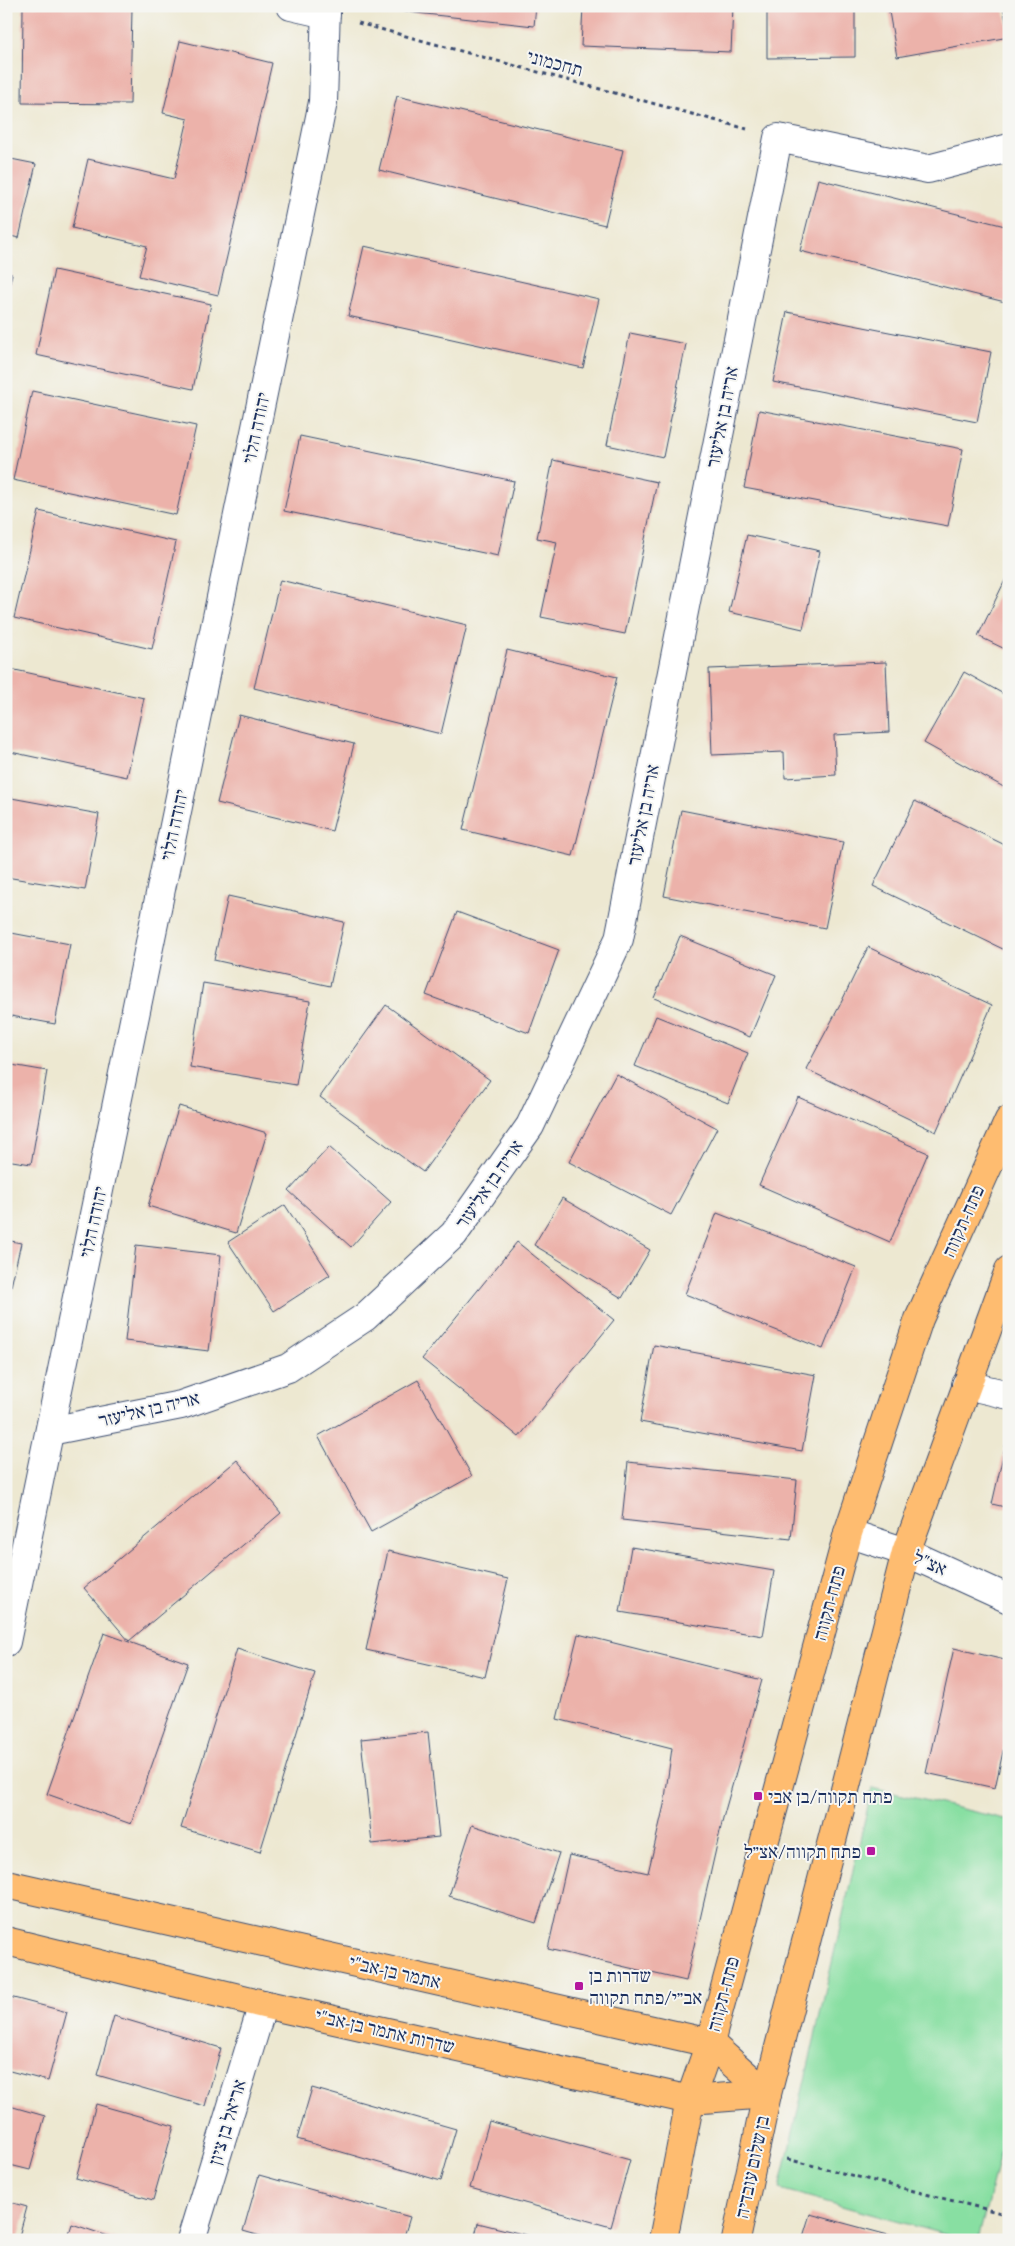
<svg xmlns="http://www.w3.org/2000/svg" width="1015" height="2246" font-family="'EB Garamond','Frank Ruhl Libre',serif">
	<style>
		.green { fill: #88dfa2; stroke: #528780 }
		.building { fill: #ecb2aa }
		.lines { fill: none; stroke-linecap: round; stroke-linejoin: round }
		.minor-casing { stroke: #3a4b6f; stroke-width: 30 }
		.major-casing { stroke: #3a4b6f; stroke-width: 30 }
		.path { stroke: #3a4b6f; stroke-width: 3; stroke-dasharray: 4 4; stroke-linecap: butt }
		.minor { stroke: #fff; stroke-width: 28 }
		.major { stroke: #febc70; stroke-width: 28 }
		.poi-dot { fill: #b5179e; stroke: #f6f6f2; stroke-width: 2 }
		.labels { text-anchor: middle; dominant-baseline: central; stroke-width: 4; stroke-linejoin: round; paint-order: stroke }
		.street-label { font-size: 19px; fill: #1b2f5e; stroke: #f6f6f2 }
		.poi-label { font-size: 19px; fill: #1b2f5e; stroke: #f6f6f2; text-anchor: start }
	</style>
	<rect width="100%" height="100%" fill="#f6f6f2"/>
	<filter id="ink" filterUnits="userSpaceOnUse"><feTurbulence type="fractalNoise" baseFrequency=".02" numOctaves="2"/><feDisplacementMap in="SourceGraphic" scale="10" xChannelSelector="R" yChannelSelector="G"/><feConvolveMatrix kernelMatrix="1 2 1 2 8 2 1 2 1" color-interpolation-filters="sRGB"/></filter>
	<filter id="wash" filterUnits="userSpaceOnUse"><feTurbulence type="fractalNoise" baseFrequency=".0096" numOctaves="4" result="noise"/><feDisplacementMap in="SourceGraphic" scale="20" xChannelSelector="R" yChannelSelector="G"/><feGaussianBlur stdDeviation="1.12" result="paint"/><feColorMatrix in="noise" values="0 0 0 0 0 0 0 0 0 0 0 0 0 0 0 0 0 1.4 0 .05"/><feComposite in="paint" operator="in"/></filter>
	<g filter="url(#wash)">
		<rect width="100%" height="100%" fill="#ede8d1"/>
		<!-- green -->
		<polygon class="green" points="872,1788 1009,1820 1009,2119 978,2240 965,2240 780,2189"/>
		<g id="blocks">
			<!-- building -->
			<g class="building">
				<polygon points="23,6 132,8 130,104 22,103"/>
				<polygon points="371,6 536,6 534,26 371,8"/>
				<polygon points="583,6 733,6 731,52 581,46"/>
				<polygon points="767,6 855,6 855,57 767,58"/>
				<polygon points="888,6 1003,6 1009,37 897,57"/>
				<polygon points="180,41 272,63 218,295 139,276 147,246 72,228 88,159 174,179 188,119 163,113"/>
				<polygon points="397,96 623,150 605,225 379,170"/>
				<polygon points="6,158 36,164 19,238 6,235"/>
				<polygon points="818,179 1009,227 1009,303 800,251"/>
				<polygon points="364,246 599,299 583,368 348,316"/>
				<polygon points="54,270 211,304 193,389 36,355"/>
				<polygon points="6,273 12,274 7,296 6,296"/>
				<polygon points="787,312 991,352 977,422 773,382"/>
				<polygon points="630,333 686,344 663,457 607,445"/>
				<polygon points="32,391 196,426 176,515 13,480"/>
				<polygon points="759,410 963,449 948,526 744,488"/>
				<polygon points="300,436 514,481 498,556 284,511"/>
				<polygon points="553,460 657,482 625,634 541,617 557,542 537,538"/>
				<polygon points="39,511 176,542 152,649 14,618"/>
				<polygon points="747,535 820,551 803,629 729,612"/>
				<polygon points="1009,572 1009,651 978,636"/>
				<polygon points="280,580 467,625 441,734 254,688"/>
				<polygon points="507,650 617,677 573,856 463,830"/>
				<polygon points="886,662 889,732 834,735 836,775 785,778 784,752 712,755 709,669"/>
				<polygon points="6,668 144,698 127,777 6,751"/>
				<polygon points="964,672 1009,697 1009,790 924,743"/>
				<polygon points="239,715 354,744 332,831 217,803"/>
				<polygon points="6,797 99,814 85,890 6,877"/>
				<polygon points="915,801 1009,847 1009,952 873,886"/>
				<polygon points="681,810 843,842 825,928 664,896"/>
				<polygon points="228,896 344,922 330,986 214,960"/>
				<polygon points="457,912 559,950 529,1033 426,995"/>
				<polygon points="6,932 70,944 55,1024 6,1015"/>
				<polygon points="680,936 776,975 750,1037 654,998"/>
				<polygon points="868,947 992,1005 936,1132 806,1069 839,1007"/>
				<polygon points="203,983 310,1001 296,1085 190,1067"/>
				<polygon points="386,1005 490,1080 423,1172 320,1097"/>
				<polygon points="656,1016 748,1053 728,1103 635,1066"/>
				<polygon points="6,1064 47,1071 31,1164 6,1160"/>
				<polygon points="616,1074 717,1128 671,1215 569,1162"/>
				<polygon points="798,1097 928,1153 890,1242 759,1185"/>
				<polygon points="179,1106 267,1133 236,1233 148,1206"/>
				<polygon points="329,1147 391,1202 351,1247 289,1191"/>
				<polygon points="562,1198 650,1250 622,1298 534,1245"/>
				<polygon points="285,1205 330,1275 274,1311 228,1242"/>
				<polygon points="717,1213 856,1267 823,1349 685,1294"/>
				<polygon points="6,1240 21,1243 7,1304 6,1304"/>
				<polygon points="517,1242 614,1320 519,1437 422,1359"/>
				<polygon points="136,1245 221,1255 209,1351 125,1341"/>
				<polygon points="654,1345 816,1375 802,1451 640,1422"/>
				<polygon points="418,1380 472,1476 371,1532 318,1436"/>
				<polygon points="1008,1434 1009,1434 1009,1508 992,1504"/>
				<polygon points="237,1460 281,1513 129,1641 84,1588"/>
				<polygon points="628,1462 797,1480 791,1539 622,1520"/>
				<polygon points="631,1547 774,1571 763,1636 620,1612"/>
				<polygon points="388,1551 508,1579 485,1677 366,1650"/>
				<polygon points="104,1633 188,1663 131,1824 47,1794"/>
				<polygon points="578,1634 762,1680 723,1818 686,1981 548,1949 569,1855 648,1873 664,1805 672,1748 557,1719"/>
				<polygon points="954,1648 1009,1661 1009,1724 995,1788 926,1773"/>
				<polygon points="237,1649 315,1673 260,1852 181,1828"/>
				<polygon points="428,1732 439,1837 372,1844 361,1739"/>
				<polygon points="472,1825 559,1853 536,1923 449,1896"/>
				<polygon points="6,1996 67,2012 48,2081 6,2070"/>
				<polygon points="114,2016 221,2048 205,2106 97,2075"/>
				<polygon points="312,2088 456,2129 441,2181 297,2139"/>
				<polygon points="96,2104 174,2126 153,2200 76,2178"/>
				<polygon points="6,2105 45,2116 30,2170 6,2164"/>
				<polygon points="489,2121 630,2160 611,2227 470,2188"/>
				<polygon points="259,2175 410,2217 403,2240 274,2240 243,2231"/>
				<polygon points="6,2201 27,2207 18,2240 6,2240"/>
				<polygon points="810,2214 903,2239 903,2240 802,2240"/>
				<polygon points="478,2223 542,2239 542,2240 474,2240"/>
				<polygon points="72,2224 117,2239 117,2240 67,2240"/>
			</g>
		</g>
	</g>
	<g filter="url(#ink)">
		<use href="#blocks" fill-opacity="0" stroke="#3a4b6f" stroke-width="1"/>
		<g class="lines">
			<defs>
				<g id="minor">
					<polyline points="291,6 326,14"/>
					<polyline points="966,1385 1009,1395"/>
					<polyline points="50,1431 181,1405 288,1368 365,1317 454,1234 530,1126 619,939 778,138 928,169 1009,148"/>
					<polyline points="848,1533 906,1552 1009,1599"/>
					<polyline points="6,1642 323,102 326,6"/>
					<polyline points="191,2240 263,2004"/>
				</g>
				<g id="major">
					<polyline points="6,1884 710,2043 767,2094"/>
					<polyline points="6,1941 263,2004 690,2100 767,2094"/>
					<polyline points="663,2240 690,2100 710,2043 848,1533 919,1319 1009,1120"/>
					<polyline points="736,2240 767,2094 906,1552 1009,1270"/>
				</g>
			</defs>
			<!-- minor casing -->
			<use href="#minor" class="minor-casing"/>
			<!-- major casing -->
			<use href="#major" class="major-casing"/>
			<!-- path -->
			<g class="path">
				<polyline points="358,23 747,129"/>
				<polyline points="787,2159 1009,2215"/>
			</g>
			<!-- minor -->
			<use href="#minor" class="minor"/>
			<!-- major -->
			<use href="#major" class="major"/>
		</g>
	</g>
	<!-- markers -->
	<g class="poi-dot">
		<rect x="753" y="1791" width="10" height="10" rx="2.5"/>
		<rect x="866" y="1846" width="10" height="10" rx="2.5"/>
		<rect x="574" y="1981" width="10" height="10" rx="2.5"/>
	</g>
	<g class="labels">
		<!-- street labels -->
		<g class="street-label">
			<text transform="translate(555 63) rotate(15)">תחכמוני</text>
			<text transform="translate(722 417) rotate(-79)">אריה בן אליעזר</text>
			<text transform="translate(256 428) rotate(-78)">יהודה הלוי</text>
			<text transform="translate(643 815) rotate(-79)">אריה בן אליעזר</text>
			<text transform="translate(174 825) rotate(-78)">יהודה הלוי</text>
			<text transform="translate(489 1184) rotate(-55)">אריה בן אליעזר</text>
			<text transform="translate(963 1221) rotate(-66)">פתח-תקווה</text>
			<text transform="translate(93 1222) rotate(-78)">יהודה הלוי</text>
			<text transform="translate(149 1409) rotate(-13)">אריה בן אליעזר</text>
			<text transform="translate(930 1563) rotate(24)">אצ"ל</text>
			<text transform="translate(829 1603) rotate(-75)">פתח-תקווה</text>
			<text transform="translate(395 1972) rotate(13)">אתמר בן-אב"י</text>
			<text transform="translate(723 1994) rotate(-75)">פתח-תקווה</text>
			<text transform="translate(385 2031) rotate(13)">שדרות אתמר בן-אב"י</text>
			<text transform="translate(227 2122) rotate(-73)">אריאל בן ציון</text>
			<text transform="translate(752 2167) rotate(-78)">בן שלום עובדיה</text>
		</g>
		<!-- poi labels -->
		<g class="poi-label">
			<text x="768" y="1796">פתח תקווה/בן אבי</text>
			<text x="861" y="1851" text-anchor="end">פתח תקווה/אצ״ל</text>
			<text x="589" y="1975">שדרות בן<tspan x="589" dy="22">אב״י/פתח תקווה</tspan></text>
		</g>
	</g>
	<!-- margin -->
	<rect width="1015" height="2246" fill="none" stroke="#f6f6f2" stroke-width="25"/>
</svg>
